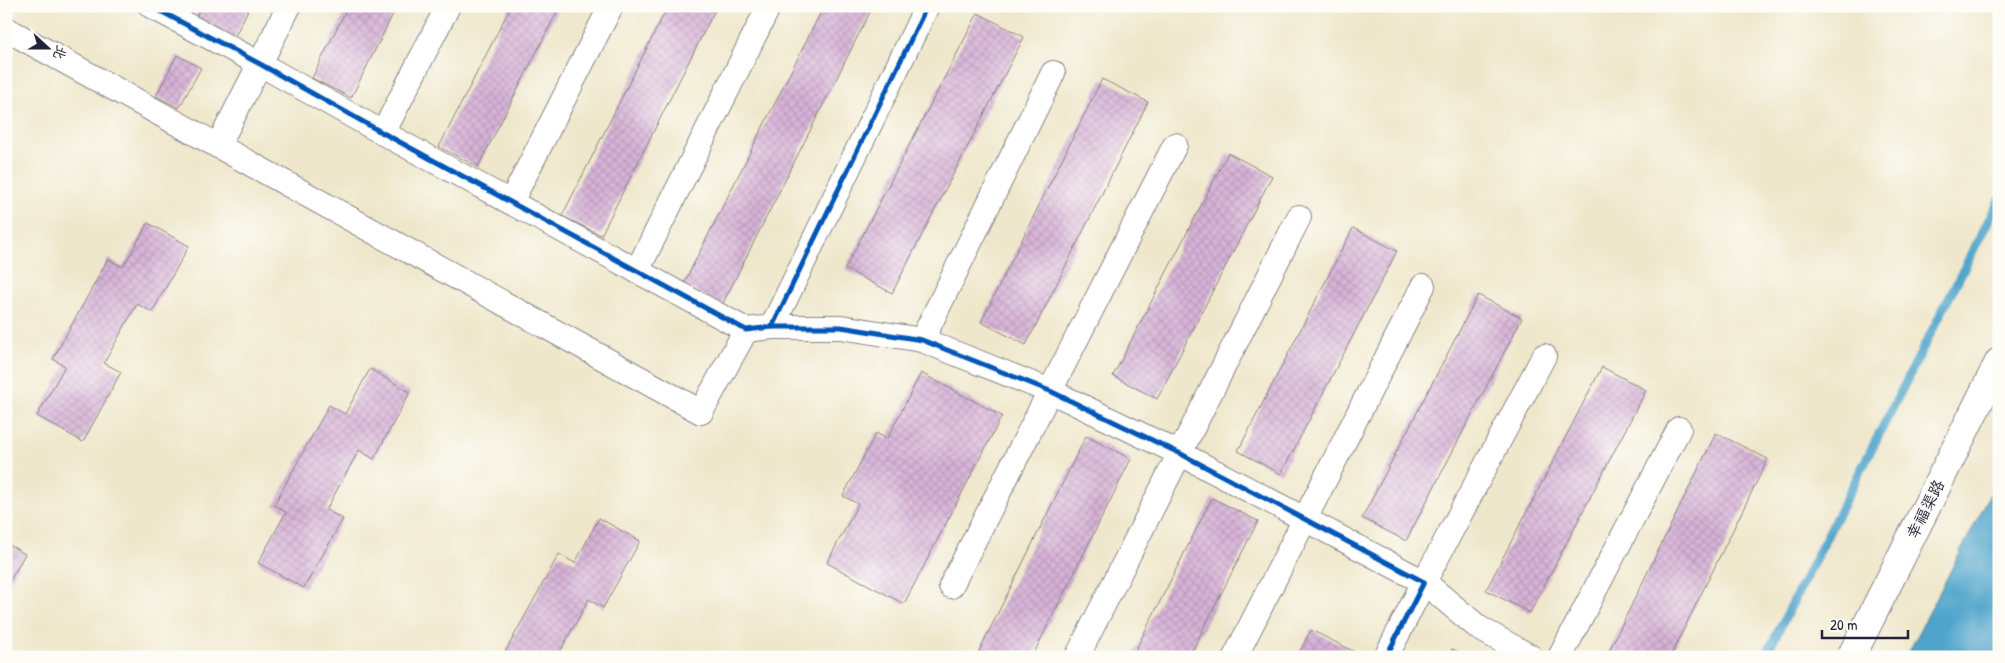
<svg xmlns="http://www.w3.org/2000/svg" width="2005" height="663" font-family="'Patrick Hand','LXGW WenKai TC',sans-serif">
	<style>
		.water { fill: #4fa4cb; stroke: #386383 }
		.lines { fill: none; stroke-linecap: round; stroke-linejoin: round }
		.stream { stroke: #4fa4cb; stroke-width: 9 }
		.building { fill: url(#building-cross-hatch) }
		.street-casing { stroke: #888483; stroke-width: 26 }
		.secondary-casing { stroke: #888483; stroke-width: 30 }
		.street { stroke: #fff; stroke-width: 24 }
		.secondary { stroke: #fff; stroke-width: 28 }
		.cycleway-casing { stroke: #fdfcf7; stroke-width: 8 }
		.cycleway { stroke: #0057b8; stroke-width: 5 }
		.labels { text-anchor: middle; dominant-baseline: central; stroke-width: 4; stroke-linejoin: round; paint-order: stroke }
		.street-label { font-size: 16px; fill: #22223b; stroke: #fdfcf7 }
	</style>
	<defs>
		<pattern id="building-cross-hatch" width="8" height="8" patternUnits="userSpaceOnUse" patternTransform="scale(1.25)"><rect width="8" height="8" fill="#d7b2d7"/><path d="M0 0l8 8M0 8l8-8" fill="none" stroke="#b899b9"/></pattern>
	</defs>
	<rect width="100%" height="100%" fill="#fdfcf7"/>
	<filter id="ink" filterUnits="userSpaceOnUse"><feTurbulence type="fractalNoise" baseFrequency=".02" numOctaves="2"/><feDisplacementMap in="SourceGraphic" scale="10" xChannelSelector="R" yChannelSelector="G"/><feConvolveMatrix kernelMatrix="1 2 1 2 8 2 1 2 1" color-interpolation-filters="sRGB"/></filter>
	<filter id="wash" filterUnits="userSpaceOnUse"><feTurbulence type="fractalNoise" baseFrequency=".0096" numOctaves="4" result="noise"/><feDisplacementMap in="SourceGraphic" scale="20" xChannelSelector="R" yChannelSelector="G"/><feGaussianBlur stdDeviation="1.12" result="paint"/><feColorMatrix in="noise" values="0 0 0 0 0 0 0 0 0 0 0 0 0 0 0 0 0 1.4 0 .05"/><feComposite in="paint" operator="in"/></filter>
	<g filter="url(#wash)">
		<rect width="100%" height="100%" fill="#efe7cb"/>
		<!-- water -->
		<polygon class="water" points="1999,477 1999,657 1906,657"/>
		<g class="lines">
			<!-- stream -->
			<polyline class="stream" points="1765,657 1999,200"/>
		</g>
		<g id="blocks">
			<!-- building -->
			<g class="building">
				<polygon points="201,6 250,6 234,38 195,19"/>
				<polygon points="348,6 397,6 351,98 312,78"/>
				<polygon points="511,6 560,6 478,167 439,147"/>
				<polygon points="668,6 717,6 601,235 562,216"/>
				<polygon points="824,6 873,6 722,305 683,285"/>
				<polygon points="978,13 1024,37 892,293 845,269"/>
				<polygon points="177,55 201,68 179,108 156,96"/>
				<polygon points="1102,79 1148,102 1026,345 981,322"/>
				<polygon points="1228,153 1272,176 1157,399 1113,376"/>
				<polygon points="148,223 189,246 152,312 137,304 104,363 121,372 83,442 37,416 65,366 53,359 108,259 123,267"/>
				<polygon points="1353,228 1397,251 1281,474 1238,451"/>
				<polygon points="1478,295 1522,318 1406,541 1362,518"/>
				<polygon points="1602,367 1646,390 1530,613 1486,590"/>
				<polygon points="370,369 410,392 374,459 359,450 326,510 343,519 304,588 258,563 286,512 274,505 329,405 345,414"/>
				<polygon points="921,373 1002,416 904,604 827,563 858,504 843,496 876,433 887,439"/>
				<polygon points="1716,433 1768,459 1670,657 1606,657"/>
				<polygon points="1086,436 1131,459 1032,657 990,657 979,651"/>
				<polygon points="1212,498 1258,521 1189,657 1132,657"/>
				<polygon points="599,518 640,541 603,608 589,599 557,657 508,657 504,654 559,554 575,563"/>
				<polygon points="6,543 25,554 6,588"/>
				<polygon points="1311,630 1355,652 1353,657 1297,657"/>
				<polygon points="1452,649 1468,657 1449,657"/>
			</g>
		</g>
	</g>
	<g filter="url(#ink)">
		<use href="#blocks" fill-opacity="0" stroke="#888483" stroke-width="1"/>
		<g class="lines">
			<defs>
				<g id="street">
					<polyline points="151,6 260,64 383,133 746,330 772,327 841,327 922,340 1050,391 1181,454 1424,582 1386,657"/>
					<polyline points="6,29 701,412 746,330"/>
					<polyline points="383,133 448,6"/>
					<polyline points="218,146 289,6"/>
					<polyline points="511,202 611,6"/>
					<polyline points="637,271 769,6"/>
					<polyline points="772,327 927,6"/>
					<polyline points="922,340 1053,73"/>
					<polyline points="951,586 1175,145"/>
					<polyline points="1077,657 1299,217"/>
					<polyline points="1235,657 1423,286"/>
					<polyline points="1531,657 1479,628 1424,582 1544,356"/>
					<polyline points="1560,657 1679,429"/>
				</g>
				<polyline id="secondary" points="1851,657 1999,362"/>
			</defs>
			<!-- street casing -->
			<use href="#street" class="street-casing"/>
			<!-- secondary casing -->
			<use href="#secondary" class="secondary-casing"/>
			<!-- street -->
			<use href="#street" class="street"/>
			<!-- secondary -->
			<use href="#secondary" class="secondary"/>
			<defs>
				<g id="cycleway">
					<polyline points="151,6 260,64 383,133 746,330 772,327 841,327 922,340 1050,391 1181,454 1424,582 1386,657"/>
					<polyline points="772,327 927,6"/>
				</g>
			</defs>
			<!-- cycleway casing -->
			<use href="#cycleway" class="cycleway-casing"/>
			<!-- cycleway -->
			<use href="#cycleway" class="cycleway"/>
		</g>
	</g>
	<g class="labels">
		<!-- street labels -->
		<g class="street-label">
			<text transform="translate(1925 509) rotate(-63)">幸福渠路</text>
		</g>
	</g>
	<!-- margin -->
	<rect width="2005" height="663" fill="none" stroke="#fdfcf7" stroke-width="25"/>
	<!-- north arrow -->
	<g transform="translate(48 48) rotate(111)" stroke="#fdfcf7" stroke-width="4" paint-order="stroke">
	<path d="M0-4L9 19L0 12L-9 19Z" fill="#22223b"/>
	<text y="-8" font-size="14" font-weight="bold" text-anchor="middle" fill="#22223b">北</text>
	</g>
	<!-- scale -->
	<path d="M1822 630v8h86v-8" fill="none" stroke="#22223b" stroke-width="2.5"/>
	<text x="1830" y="630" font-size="15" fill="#22223b" stroke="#fdfcf7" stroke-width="4" paint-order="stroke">20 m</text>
</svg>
